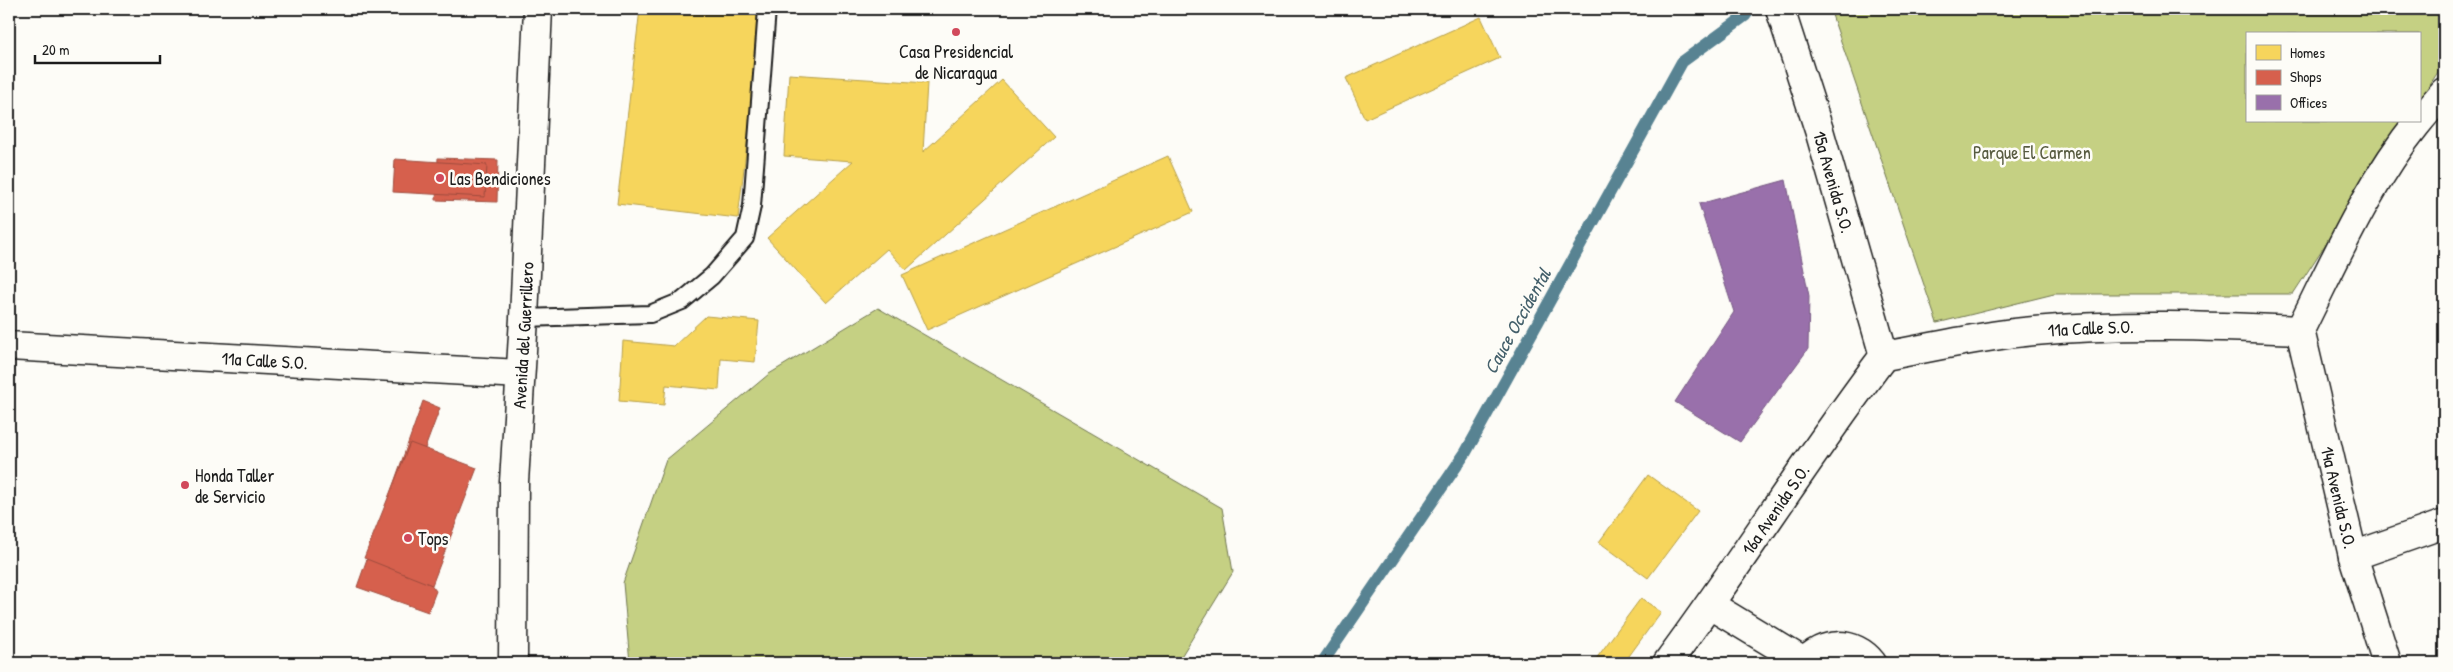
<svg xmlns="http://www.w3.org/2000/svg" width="2453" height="672" font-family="'Patrick Hand',sans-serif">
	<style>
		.green { fill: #c5d083; stroke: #707650 }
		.homes { fill: #f6d55c; stroke: #b59e49 }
		.shops { fill: #d6604d; stroke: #9e4c3e }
		.offices { fill: #9970ab; stroke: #745780 }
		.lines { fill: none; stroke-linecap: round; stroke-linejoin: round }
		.stream { stroke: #588392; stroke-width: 12 }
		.service-casing { stroke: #1c1c1c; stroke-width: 20 }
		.minor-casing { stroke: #1c1c1c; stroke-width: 31 }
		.tertiary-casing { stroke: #1c1c1c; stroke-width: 31 }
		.service { stroke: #fdfcf7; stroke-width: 16 }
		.minor { stroke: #fdfcf7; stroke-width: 28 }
		.tertiary { stroke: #fdfcf7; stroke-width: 28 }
		.poi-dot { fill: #d1495b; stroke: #fdfcf7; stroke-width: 2 }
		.labels { text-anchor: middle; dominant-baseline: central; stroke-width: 5; stroke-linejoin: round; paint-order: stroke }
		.poi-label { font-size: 18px; fill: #1c1c1c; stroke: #fdfcf7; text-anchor: start }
		.park-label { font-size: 18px; fill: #575b40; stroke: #fdfcf7 }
		.street-label { font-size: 18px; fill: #1c1c1c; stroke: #fdfcf7 }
		.water-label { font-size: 19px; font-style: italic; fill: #44606b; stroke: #fdfcf7 }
	</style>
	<rect width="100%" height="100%" fill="#fdfcf7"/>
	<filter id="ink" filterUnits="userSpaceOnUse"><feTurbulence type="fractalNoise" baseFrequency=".02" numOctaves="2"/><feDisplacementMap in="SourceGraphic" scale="10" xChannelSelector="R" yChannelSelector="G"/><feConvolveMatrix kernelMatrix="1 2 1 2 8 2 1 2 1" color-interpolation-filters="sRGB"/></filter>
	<g filter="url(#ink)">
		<!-- green -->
		<g class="green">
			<polygon points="1830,9 2444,9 2444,63 2419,101 2419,34 2247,34 2247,121 2406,121 2293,294 2054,294 1937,323"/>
			<polygon points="878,308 1222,508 1233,572 1177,663 630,663 623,583 666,460 769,374"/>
		</g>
		<!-- homes -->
		<g class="homes">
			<polygon points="640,9 763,9 738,218 617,204"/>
			<polygon points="1481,17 1500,58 1365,119 1346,78"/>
			<polygon points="789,74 927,83 923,152 1002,80 1054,137 906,270 887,249 826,303 767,238 853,161 784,156"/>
			<polygon points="1168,156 1193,212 927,330 902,275"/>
			<polygon points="706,316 759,321 755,362 721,359 719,390 666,385 664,405 619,401 623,341 674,346"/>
			<polygon points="1648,475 1698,511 1648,578 1599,542"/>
			<polygon points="1641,598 1661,612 1624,663 1593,663"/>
		</g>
		<!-- shops -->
		<g class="shops">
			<polygon points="438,158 498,160 497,202 436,200"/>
			<polygon points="395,159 487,165 485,197 393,192"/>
			<polygon points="423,401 440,408 424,451 447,459 436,489 457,496 427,579 436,591 428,612 357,587"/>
			<polygon points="410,443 477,468 432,585 364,558"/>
		</g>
		<!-- offices -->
		<polygon class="offices" points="1786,180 1809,296 1808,349 1740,442 1675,402 1734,312 1699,204"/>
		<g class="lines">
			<!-- stream -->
			<polyline class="stream" points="1322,663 1466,452 1682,62 1745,16 1750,9"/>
			<defs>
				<polyline id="service" points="524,318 650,314 682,301 712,276 745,238 752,206 767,9"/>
				<g id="minor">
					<path id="s1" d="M1780 9 1819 130 1884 356"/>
					<polyline points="2419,121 2444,92"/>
					<path id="s2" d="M2300 330 2353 556 2387 663"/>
					<path d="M2300 330C2336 258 2368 184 2419 121"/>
					<path id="s3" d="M9 346 520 374"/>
					<path id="s4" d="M1884 356C1934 347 1984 335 2034 331 2123 323 2211 326 2300 330"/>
					<polyline points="2353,556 2444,524"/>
					<polyline points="1710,605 1804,662"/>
					<path id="s5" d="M1667 663C1742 562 1808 456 1884 356"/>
					<path d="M1804 663C1823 641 1854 640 1872 663"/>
				</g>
				<g id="tertiary">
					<path id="s6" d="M513 663 514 482 524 318 538 9"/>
				</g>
			</defs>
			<!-- service casing -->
			<use href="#service" class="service-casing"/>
			<!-- minor casing -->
			<use href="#minor" class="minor-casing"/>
			<!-- tertiary casing -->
			<use href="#tertiary" class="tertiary-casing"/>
			<!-- service -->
			<use href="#service" class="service"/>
			<!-- minor -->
			<use href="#minor" class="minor"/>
			<!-- tertiary -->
			<use href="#tertiary" class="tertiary"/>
		</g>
	</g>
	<!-- markers -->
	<g class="poi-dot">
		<circle cx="956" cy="32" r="5"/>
		<circle cx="440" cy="178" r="5"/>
		<circle cx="185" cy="485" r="5"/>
		<circle cx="408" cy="538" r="5"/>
	</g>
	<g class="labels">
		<!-- poi labels -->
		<g class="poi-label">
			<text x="956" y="51" text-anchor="middle">Casa Presidencial<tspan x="956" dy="21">de Nicaragua</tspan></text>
			<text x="450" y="178">Las Bendiciones</text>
			<text x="195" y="475">Honda Taller<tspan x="195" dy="21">de Servicio</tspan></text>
			<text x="418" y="538">Tops</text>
		</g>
		<!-- park labels -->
		<g class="park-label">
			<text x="2032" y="152">Parque El Carmen</text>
		</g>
		<!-- street labels -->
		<g class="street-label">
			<text stroke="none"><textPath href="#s1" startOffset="181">15a Avenida S.O.</textPath></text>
			<text stroke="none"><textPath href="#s4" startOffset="209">11a Calle S.O.</textPath></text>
			<text stroke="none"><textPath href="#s6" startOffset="328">Avenida del Guerrillero</textPath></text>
			<text stroke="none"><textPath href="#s3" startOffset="256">11a Calle S.O.</textPath></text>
			<text stroke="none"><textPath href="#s2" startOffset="172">14a Avenida S.O.</textPath></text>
			<text stroke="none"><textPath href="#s5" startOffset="188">16a Avenida S.O.</textPath></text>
		</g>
		<!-- water labels -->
		<g class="water-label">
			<text transform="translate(1517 321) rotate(-61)">Cauce Occidental</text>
		</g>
	</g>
	<!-- margin -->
	<rect width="2453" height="672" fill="none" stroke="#fdfcf7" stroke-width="30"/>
	<rect x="15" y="15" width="2423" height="642" fill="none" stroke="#1c1c1c" stroke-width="2" filter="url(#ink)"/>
	<!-- legend -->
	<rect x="2246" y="32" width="175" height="90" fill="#fdfcf7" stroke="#a3a29f"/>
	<rect x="2256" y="45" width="25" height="15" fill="#f6d55c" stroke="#a3a29f"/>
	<text x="2290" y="58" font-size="15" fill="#1c1c1c">Homes</text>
	<rect x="2256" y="70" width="25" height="15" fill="#d6604d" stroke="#a3a29f"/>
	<text x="2290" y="82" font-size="15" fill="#1c1c1c">Shops</text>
	<rect x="2256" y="95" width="25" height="15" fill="#9970ab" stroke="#a3a29f"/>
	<text x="2290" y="108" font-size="15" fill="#1c1c1c">Offices</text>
	<!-- scale -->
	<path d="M35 55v8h125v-8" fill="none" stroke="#1c1c1c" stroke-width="2.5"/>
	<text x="42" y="55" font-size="15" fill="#1c1c1c" stroke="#fdfcf7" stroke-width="4" paint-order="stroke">20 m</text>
</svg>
